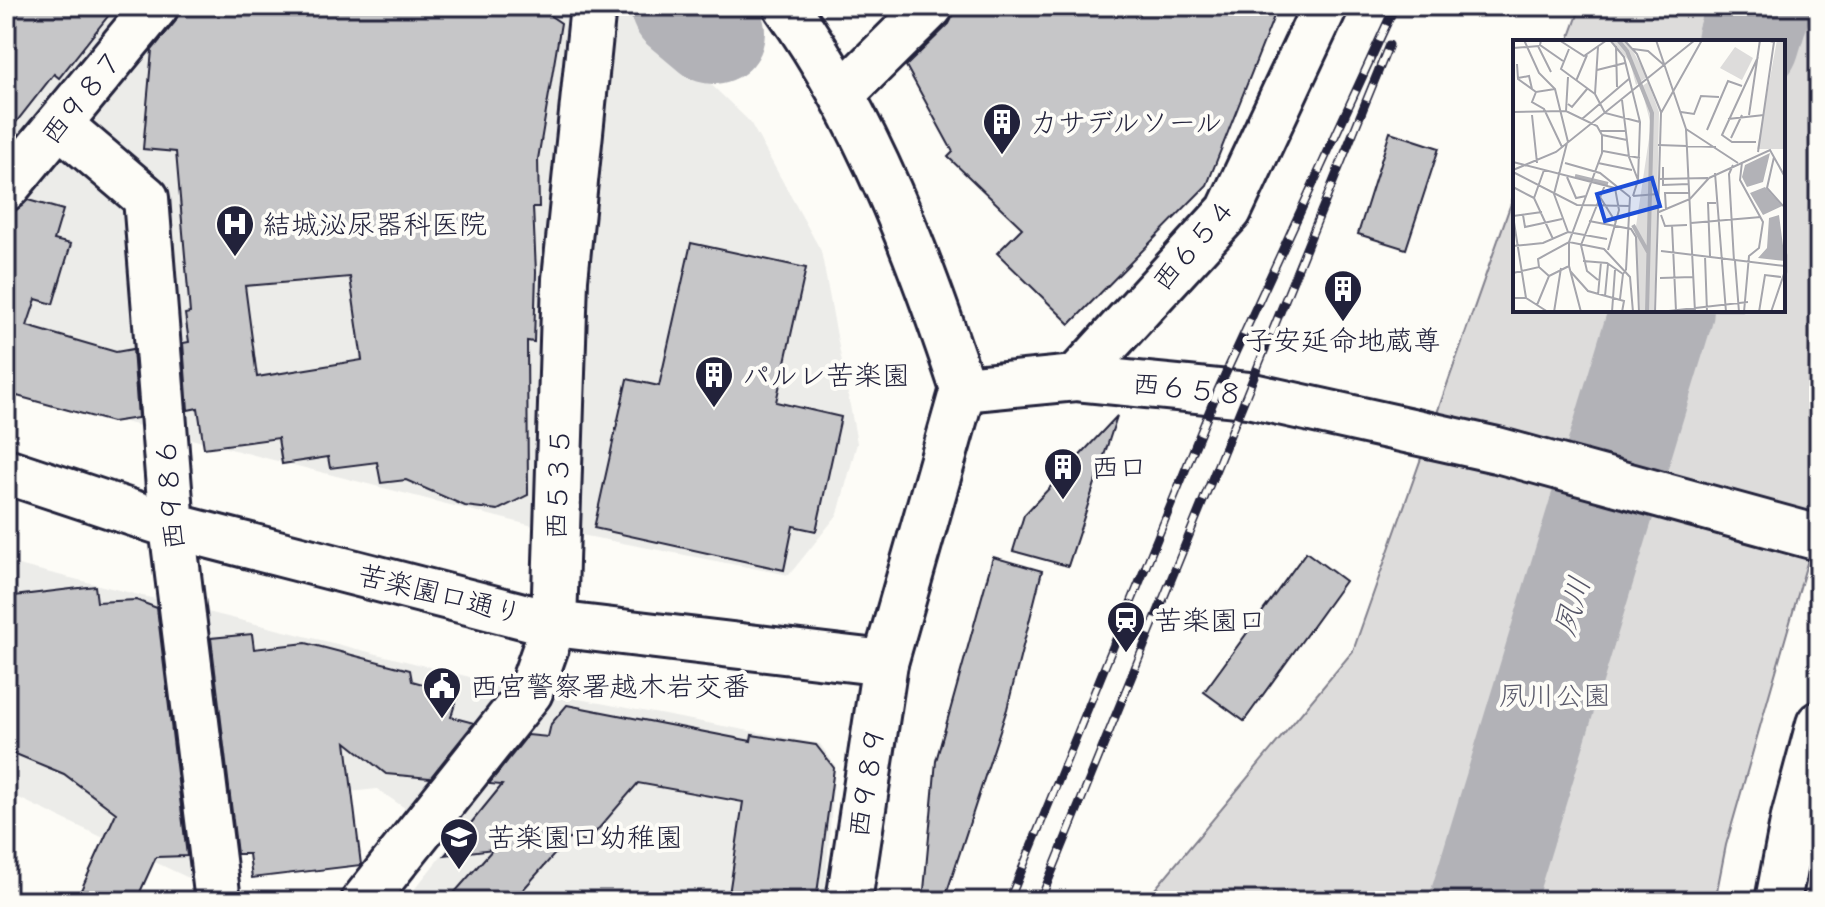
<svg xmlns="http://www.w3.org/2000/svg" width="1825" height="907" font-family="Caveat,'Klee One',sans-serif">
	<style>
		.built { fill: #ecece9 }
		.green { fill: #dddcdb; stroke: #807f8b; stroke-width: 2 }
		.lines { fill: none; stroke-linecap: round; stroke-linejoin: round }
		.river { stroke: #b2b2b7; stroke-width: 104 }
		.building { fill: #c6c6c8; stroke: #22223b; stroke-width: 2; fill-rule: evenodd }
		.minor-casing { stroke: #22223b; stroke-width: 50 }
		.minor { stroke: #fdfcf7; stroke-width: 44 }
		.rail-casing { stroke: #22223b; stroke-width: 9 }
		.rail { stroke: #fdfcf7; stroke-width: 6; stroke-dasharray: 18; stroke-linecap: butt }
		.labels { text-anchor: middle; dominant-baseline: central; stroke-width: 8; stroke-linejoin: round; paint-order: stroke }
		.street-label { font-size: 28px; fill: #22223b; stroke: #fdfcf7 }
		.poi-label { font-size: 28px; fill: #22223b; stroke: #fdfcf7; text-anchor: start }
		.park-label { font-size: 28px; fill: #5a5a6b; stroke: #fdfcf7 }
		.water-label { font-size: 30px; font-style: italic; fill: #545466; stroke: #fdfcf7 }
		.inset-river { fill: none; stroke: #b2b2b7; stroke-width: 4 }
		.inset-road { fill: none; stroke: #a5a5ac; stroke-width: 2 }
		.view { fill: #1d4ed8; fill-opacity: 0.15; stroke: #1d4ed8; stroke-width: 4 }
		.inset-edge { fill: none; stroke: #22223b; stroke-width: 4 }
	</style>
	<rect width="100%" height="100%" fill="#fdfcf7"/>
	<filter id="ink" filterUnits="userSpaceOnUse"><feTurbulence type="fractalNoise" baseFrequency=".0125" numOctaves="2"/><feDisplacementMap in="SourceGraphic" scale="16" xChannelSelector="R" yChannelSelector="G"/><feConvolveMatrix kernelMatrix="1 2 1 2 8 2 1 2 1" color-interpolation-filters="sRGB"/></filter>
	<g filter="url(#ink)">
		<!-- built -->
		<g class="built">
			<polygon points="6,6 555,6 639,15 750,122 821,251 857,443 838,514 789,575 529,525 6,392"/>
			<polygon points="6,562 498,684 820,744 835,765 824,901 405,901 453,841 377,789 232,805 193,880 6,792"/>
		</g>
		<!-- green -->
		<polygon class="green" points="1581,6 1819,6 1819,521 1726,845 1715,901 1145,901 1353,651 1515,192 1515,310 1783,310 1783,42 1568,42"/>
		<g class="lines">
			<!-- river -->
			<g class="river">
				<polyline points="682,6 713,32"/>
				<polyline points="1748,42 1759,6"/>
				<polyline points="1482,901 1662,310"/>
			</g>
		</g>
		<!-- building -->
		<g class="building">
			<polygon points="6,6 116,6 59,78 54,74 6,135"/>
			<path d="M180 6H536L561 23 538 159 539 207H533L536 272 534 342 527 341 528 495 498 510 465 506 406 480 381 483 377 462 330 468 328 457 282 464 278 438 204 448 198 408 188 410 183 343 189 342 185 314 190 313 176 152 143 149 152 50 175 22ZM350 277 362 360 257 377 245 286Z"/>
			<polygon points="958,6 1278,6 1207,185 1070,324 997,253 1022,228 948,157 953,152 906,66 949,24"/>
			<polygon points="1390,132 1439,148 1406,249 1358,234"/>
			<polygon points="28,200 63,210 54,240 71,244 53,304 36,299 27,326 116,352 133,349 138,418 112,422 6,393 6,212 15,211"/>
			<polygon points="691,243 806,268 776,402 841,417 816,531 793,526 784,570 594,528 627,379 659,386"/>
			<polygon points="1117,416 1068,566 1013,551 1024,515"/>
			<polygon points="1306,552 1345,581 1244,721 1204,692"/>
			<polygon points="993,557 1042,571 1007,709 944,901 923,901 936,761"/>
			<polygon points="95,586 97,602 136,600 157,608 187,856 156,857 136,901 76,901 116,813 64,774 6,750 6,597"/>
			<polygon points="252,634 254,649 306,643 410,670 412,681 458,694 451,717 474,723 430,778 386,774 346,742 361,865 252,878 249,854 237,854 211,638"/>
			<polygon points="567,705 751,741 752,735 816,745 834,768 816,901 728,901 743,802 638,783 588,841 568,839 513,901 447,901 493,849 445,855 502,785 489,784 528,735 548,737 551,724"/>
		</g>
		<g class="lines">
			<defs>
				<g id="minor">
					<path d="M786 6C868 121 919 256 963 389"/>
					<polyline points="842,94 931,6"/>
					<polyline points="60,125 146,198 172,526 218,901"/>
					<polyline points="6,188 156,6"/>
					<polyline points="1076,378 1229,211 1325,6"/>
					<polyline points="963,389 1076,378 1248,395 1497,450 1819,538"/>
					<polyline points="6,471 172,526 554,624 885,663"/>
					<polyline points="364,901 530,692 554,624 565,279 593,6"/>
					<polyline points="849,901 885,663 963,389"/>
					<polyline points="1778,901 1794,817 1819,724"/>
				</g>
			</defs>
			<!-- minor casing -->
			<use href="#minor" class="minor-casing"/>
			<!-- minor -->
			<use href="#minor" class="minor"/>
			<defs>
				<g id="rail">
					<polyline points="1009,901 1218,390 1395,6"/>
					<polyline points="1040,901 1389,45"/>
				</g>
			</defs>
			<!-- rail casing -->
			<use href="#rail" class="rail-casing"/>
			<!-- rail -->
			<use href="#rail" class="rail"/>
		</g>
	</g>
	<!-- icons -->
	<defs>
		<symbol id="building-pin" viewBox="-11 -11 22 30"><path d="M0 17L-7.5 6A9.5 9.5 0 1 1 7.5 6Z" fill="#22223b" stroke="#fdfcf7"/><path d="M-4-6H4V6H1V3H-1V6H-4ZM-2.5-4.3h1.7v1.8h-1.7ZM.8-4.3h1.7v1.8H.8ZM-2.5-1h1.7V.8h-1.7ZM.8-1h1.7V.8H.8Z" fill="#fff"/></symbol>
		<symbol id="hospital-pin" viewBox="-11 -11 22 30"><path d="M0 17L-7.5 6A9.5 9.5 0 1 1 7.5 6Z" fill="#22223b" stroke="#fdfcf7"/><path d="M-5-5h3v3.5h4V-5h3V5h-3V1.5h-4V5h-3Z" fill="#fff"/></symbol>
		<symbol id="station-pin" viewBox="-11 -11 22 30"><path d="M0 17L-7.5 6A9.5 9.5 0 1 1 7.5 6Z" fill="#22223b" stroke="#fdfcf7"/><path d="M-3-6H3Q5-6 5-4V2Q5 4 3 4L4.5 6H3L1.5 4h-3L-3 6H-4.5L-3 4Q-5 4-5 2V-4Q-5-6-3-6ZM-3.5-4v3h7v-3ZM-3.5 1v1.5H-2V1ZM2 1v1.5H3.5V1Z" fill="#fff"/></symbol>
		<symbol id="civic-pin" viewBox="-11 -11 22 30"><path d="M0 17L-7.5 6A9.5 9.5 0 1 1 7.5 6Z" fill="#22223b" stroke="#fdfcf7"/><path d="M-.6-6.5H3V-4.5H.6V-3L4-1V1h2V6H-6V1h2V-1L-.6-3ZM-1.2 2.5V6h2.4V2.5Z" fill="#fff"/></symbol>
		<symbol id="school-pin" viewBox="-11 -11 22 30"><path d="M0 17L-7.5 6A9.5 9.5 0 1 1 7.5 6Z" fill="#22223b" stroke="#fdfcf7"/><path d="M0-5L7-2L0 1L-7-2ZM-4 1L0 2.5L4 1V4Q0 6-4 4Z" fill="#fff"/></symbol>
	</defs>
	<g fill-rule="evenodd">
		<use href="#building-pin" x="980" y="100" width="44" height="60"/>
		<use href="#hospital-pin" x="213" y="202" width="44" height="60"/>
		<use href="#building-pin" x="1321" y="267" width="44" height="60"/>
		<use href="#building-pin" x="692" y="353" width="44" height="60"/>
		<use href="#building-pin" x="1041" y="445" width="44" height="60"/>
		<use href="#station-pin" x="1104" y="598" width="44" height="60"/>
		<use href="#civic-pin" x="420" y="664" width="44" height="60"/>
		<use href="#school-pin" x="437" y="815" width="44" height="60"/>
	</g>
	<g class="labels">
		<!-- street labels -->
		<g class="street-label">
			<text transform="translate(82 97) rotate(-51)">西９８７</text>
			<text transform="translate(1194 244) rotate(-50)">西６５４</text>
			<text transform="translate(1188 389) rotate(6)">西６５８</text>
			<text transform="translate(558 484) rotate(-88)">西５３５</text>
			<text transform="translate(170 494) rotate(-95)">西９８６</text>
			<text transform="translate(440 594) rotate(14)">苦楽園口通り</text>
			<text transform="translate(867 782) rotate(-81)">西９８９</text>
		</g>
		<!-- poi labels -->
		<g class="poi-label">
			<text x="1030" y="122">カサデルソール</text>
			<text x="263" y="224">結城泌尿器科医院</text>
			<text x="1343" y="340" text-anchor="middle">子安延命地蔵尊</text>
			<text x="742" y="375">パルレ苦楽園</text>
			<text x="1091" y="467">西口</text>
			<text x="1154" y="620">苦楽園口</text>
			<text x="470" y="686">西宮警察署越木岩交番</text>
			<text x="487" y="837">苦楽園口幼稚園</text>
		</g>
		<!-- park labels -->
		<g class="park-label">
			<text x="1555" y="695">夙川公園</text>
		</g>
		<!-- water labels -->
		<g class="water-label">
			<text transform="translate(1572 606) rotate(-73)">夙川</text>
		</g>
	</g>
	<!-- overview -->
	<g transform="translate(1513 40)">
		<rect width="272" height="272" fill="#fdfcf7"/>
		<path d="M98 0H110L119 9 134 37 123 45 117 22ZM222 7 240 18 229 40 207 28ZM135 42 146 72 143 219 141 272H127L122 193 138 85 128 47Z" fill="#dddcdb"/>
		<path d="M264 0H272V109H244Z" fill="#dddcdb"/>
		<path d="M257 113 250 142 234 147 229 137 232 125ZM252 147 269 166 250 175 237 153ZM266 175 272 221 245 218 254 208 256 178Z" fill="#b2b2b7"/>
		<path class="inset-river" d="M105 0 114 11 139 73 134 272M62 136 95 144M120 185 135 212"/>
		<path class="inset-road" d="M11 0 26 33 42 49 55 102M28 0 27 5 50 21M46 0 71 16 94 0M97 0 111 17 127 82 125 140M111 0 124 14 148 72M143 0 173 89 182 272M25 6 38 32M103 6 104 47M85 7 82 54 92 73 127 82M0 8 26 6M56 9 48 29 82 54M120 9 135 11 151 25M4 24 5 39 23 52 42 49M84 30 112 23M5 38 16 36 19 49M63 41 74 15M23 52 19 62 31 69 49 107M109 60 116 117 125 140 120 156M55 64 59 67 74 49M53 71 55 37M0 72 53 71 84 86 89 95V113L56 202V226L68 272M168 72 181 74 188 56 206 57M19 75 24 123M236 75 247 0M69 79 117 38M215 79 251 75M173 89 225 123M194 90 215 41 229 46M87 91H113M89 95 114 100M218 98 229 75M243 102H219L209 95 245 17M54 103 41 154 55 192M145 105 203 107M90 111 127 118M245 112 261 2 253 0M261 117 254 148 270 166M0 122 102 148M229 122 227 140 250 182 246 208 236 216 231 272M52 123 87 133 117 157M85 123 119 130M220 125 216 134 221 221M150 127V145L176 144M0 130 43 112 182 0M0 132 64 165 117 166M202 133 213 272M54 137 63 158 73 156M196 138 257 110 272 137M145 139 195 138M0 147 21 158 31 130M120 156 145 154M87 157 102 181M21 158 40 199M153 170 152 153H177M146 172 177 159 196 138M10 175 12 187 49 179M148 175 152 186 174 185M0 176 13 258M0 176 29 172M76 181 118 189 123 197 126 272M178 183 248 177M159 185 163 271M0 206 30 203 55 192 94 199M95 210 106 170 102 148M148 211 272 226M192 216 194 272M197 216 195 163H203M70 221 94 223 110 234 113 230M222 221 226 272M26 227 25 219 56 202 91 209 117 237 120 272M113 230 117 157M58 232 75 251 111 261 109 272M0 233 26 227 36 236M147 238 180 237M85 240 74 231 68 205 92 145M85 255 88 222M92 256 95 224M0 258H13L35 272M107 259 110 234M24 265 36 236 56 226M41 272 48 228M99 272 102 230M142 272 148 73 189 0M147 272 235 262M246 272 252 235 268 237M258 272 272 231"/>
		<path class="view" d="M139 138 147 166 92 181 84 154Z"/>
		<rect width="272" height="272" class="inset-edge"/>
	</g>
	<!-- margin -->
	<rect width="1825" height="907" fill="none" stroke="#fdfcf7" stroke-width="32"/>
	<rect x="16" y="16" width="1793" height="875" fill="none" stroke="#22223b" stroke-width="3" filter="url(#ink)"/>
</svg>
